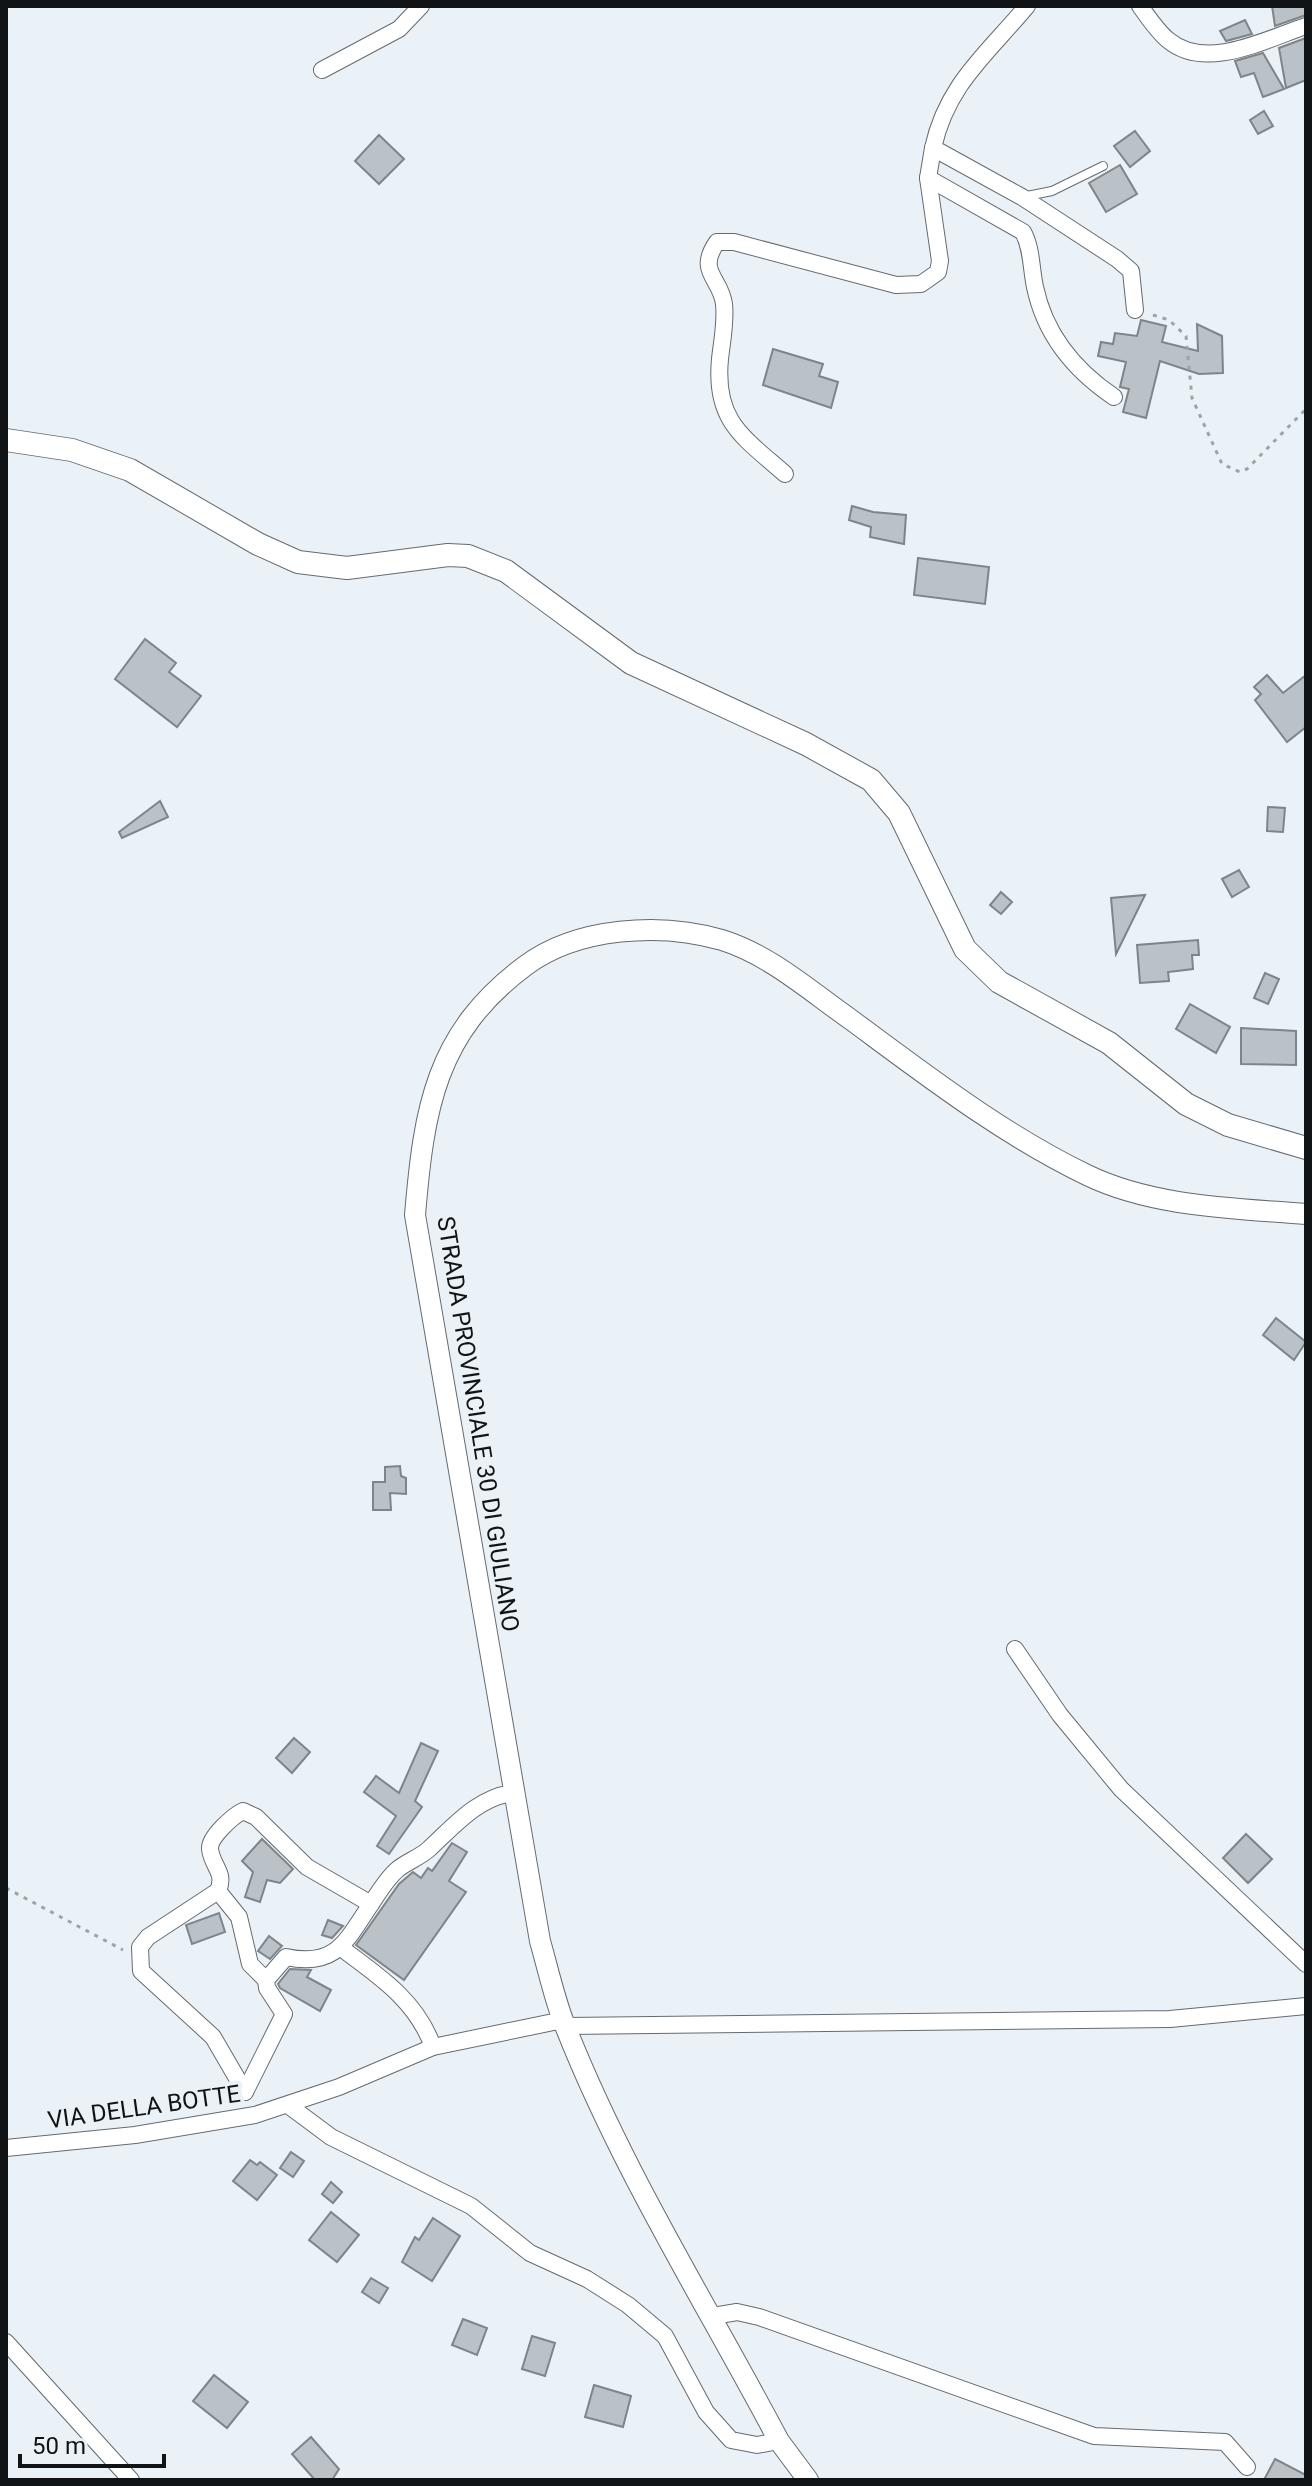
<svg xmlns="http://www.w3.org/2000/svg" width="1312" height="2486" font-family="Roboto,sans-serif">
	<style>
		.building { fill: #bac1c7; stroke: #7e858a; stroke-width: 2 }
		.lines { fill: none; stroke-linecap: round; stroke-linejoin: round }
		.service-casing { stroke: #646b70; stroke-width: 10 }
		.minor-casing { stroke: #646b70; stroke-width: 18 }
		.tertiary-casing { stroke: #646b70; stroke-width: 22 }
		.secondary-casing { stroke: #646b70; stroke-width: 24 }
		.path { stroke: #9da4a8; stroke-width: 3; stroke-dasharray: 4 6; stroke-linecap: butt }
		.service { stroke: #fff; stroke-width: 8 }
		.minor { stroke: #fff; stroke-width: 16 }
		.tertiary { stroke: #fff; stroke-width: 20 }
		.secondary { stroke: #fff; stroke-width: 22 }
		.labels { text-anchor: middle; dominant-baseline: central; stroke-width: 8; stroke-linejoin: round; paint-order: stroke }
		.street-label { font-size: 24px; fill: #111416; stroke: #eaf2f8 }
	</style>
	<rect width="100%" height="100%" fill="#eaf2f8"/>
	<!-- building -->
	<g class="building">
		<polygon points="1272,6 1306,6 1306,15 1275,26"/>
		<polygon points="1245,20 1252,34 1226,41 1220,31"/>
		<polygon points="1306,38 1306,80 1286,88 1279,48"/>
		<polygon points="1263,53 1284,89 1263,97 1254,73 1241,77 1235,61"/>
		<polygon points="1264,111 1273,126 1258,134 1250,120"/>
		<polygon points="1135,131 1150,151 1130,167 1114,146"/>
		<polygon points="379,135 404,159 379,184 355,161"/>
		<polygon points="1120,165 1137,194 1106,212 1089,183"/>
		<polygon points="1141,320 1166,326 1162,342 1198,351 1197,324 1222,336 1223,373 1199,374 1160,361 1146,418 1123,412 1129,389 1120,387 1126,362 1098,356 1101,342 1113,344 1115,333 1137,336"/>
		<polygon points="773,349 823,364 819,376 838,382 831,408 763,385"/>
		<polygon points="852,506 873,512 906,515 904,544 870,537 871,527 849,520"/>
		<polygon points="918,558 989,567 985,604 914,595"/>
		<polygon points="145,639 176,663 169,672 201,696 177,727 115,679"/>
		<polygon points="1267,675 1283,693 1306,675 1306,727 1287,742 1255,700 1261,694 1254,687"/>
		<polygon points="160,801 168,817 122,838 119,832"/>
		<polygon points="1268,807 1285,808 1283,832 1267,831"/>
		<polygon points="1239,870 1249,887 1232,897 1222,879"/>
		<polygon points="1001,892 1012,902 1001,914 990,905"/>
		<polygon points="1145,895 1116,954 1111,898"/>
		<polygon points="1198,940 1199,955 1192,955 1193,969 1168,972 1169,981 1140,983 1137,945"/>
		<polygon points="1265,973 1279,979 1268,1004 1254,998"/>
		<polygon points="1190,1004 1230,1027 1216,1053 1176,1029"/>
		<polygon points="1241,1028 1296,1031 1296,1065 1241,1064"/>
		<polygon points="1276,1318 1306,1342 1294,1360 1263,1335"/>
		<polygon points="400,1466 401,1476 406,1478 406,1494 390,1493 391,1510 373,1510 373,1482 385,1482 385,1467"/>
		<polygon points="294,1738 310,1752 292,1773 276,1758"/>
		<polygon points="421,1743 438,1751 415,1801 422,1807 389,1854 377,1846 396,1816 364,1792 376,1776 399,1793"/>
		<polygon points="1246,1834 1272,1859 1248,1883 1223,1858"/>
		<polygon points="262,1839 293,1869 280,1883 267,1880 260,1902 245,1897 253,1872 242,1861"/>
		<polygon points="452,1843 467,1852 449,1881 466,1892 404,1980 356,1945 399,1884 413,1872 421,1878 428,1868 432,1871"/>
		<polygon points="219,1913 225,1932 192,1944 186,1925"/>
		<polygon points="328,1920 343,1926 332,1938 322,1935"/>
		<polygon points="269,1936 282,1946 270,1959 258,1951"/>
		<polygon points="290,1969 311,1970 307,1977 331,1990 320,2011 280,1988 278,1984"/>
		<polygon points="291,2152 304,2161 293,2177 280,2168"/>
		<polygon points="250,2160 257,2165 260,2162 277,2175 257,2200 233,2181"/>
		<polygon points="331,2182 342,2192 333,2203 322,2194"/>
		<polygon points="331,2212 359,2235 337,2262 309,2240"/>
		<polygon points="433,2218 460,2236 432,2281 402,2262 415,2237 419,2240"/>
		<polygon points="371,2278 388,2288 379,2303 362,2292"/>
		<polygon points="463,2319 487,2328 477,2355 452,2345"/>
		<polygon points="532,2336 555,2343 545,2376 522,2369"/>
		<polygon points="214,2375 248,2402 227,2428 193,2401"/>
		<polygon points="594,2385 631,2396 623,2427 585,2417"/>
		<polygon points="311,2437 339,2469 332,2480 315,2480 292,2454"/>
		<polygon points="1275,2459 1306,2475 1306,2480 1264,2480"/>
	</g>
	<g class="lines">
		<defs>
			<polyline id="service" points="1022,197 1052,191 1103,166"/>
			<g id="minor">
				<path d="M1027 6C988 53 947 84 933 148L1022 197 1117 259 1131 271 1135 310"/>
				<path d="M1140 6C1148 17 1157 31 1168 40 1206 72 1266 39 1306 26"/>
				<polyline points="322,70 399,29 421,6"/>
				<path d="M928 178 1023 232C1032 248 1031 269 1035 287 1045 335 1074 370 1114 397"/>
				<path d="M785 474C743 437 714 421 720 359 722 341 726 322 724 304 721 278 696 272 717 242H734L896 285 921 284 938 272 940 261 928 178 933 148"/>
				<polyline points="1015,1649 1060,1715 1121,1789 1306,1964"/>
				<path d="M218 1891C226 1872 212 1867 210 1849 209 1837 233 1816 243 1811L256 1817 307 1867 371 1904C379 1892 387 1878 398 1869 408 1861 421 1857 430 1848 454 1826 477 1798 512 1793"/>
				<path d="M341 1948C379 1976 417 2001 433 2047"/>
				<polyline points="565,2026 1170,2019 1306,2006"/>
				<polyline points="245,2092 213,2037 141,1971 140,1947 148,1937 218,1891 239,1917 250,1964 266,1980"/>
				<path d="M245 2092 284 2014 267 1988 266 1980 286 1957C336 1968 346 1941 371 1904"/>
				<polyline points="288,2105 331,2137 471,2206 530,2253 587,2279 628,2305 665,2336 706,2412 731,2440 757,2445 779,2441"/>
				<polyline points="6,2148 135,2135 255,2115 339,2087 433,2047 563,2020"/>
				<polyline points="713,2316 737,2312 759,2317 1094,2436 1225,2442 1247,2467"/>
				<polyline points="6,2342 131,2480"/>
			</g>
			<path id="tertiary" d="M808 2480 779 2441C706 2303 621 2169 564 2023 554 1997 548 1969 540 1941L415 1215C424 1109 435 1033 525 966 577 927 661 922 722 940 770 955 810 991 850 1019 926 1075 1002 1134 1087 1175 1153 1207 1234 1208 1306 1214"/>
			<polyline id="secondary" points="6,440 72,450 130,470 258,544 298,562 347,568 448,555 468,556 506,571 631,663 806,744 871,780 899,813 965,949 999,982 1109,1043 1186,1104 1228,1125 1306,1148"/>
		</defs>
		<!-- service casing -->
		<use href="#service" class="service-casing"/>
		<!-- minor casing -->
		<use href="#minor" class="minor-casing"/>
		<!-- tertiary casing -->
		<use href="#tertiary" class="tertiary-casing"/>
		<!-- secondary casing -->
		<use href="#secondary" class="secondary-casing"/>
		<!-- path -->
		<g class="path">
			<polyline points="1153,315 1169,320 1186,336 1192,398 1222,464 1240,472 1247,469 1306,409"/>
			<polyline points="6,1888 123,1950"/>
		</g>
		<!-- service -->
		<use href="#service" class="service"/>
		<!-- minor -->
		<use href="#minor" class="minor"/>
		<!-- tertiary -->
		<use href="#tertiary" class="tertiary"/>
		<!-- secondary -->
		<use href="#secondary" class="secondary"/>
	</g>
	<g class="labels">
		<!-- street labels -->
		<g class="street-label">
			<text transform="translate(478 1424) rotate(81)">STRADA PROVINCIALE 30 DI GIULIANO</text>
			<text transform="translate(144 2107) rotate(-8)">VIA DELLA BOTTE</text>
		</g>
	</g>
	<!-- border -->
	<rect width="1312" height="2486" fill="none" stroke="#111416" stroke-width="16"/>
	<!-- scale -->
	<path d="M20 2454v12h144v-12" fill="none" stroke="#111416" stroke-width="4"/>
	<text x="32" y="2454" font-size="24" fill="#111416" stroke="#eaf2f8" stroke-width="6" paint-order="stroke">50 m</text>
</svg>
